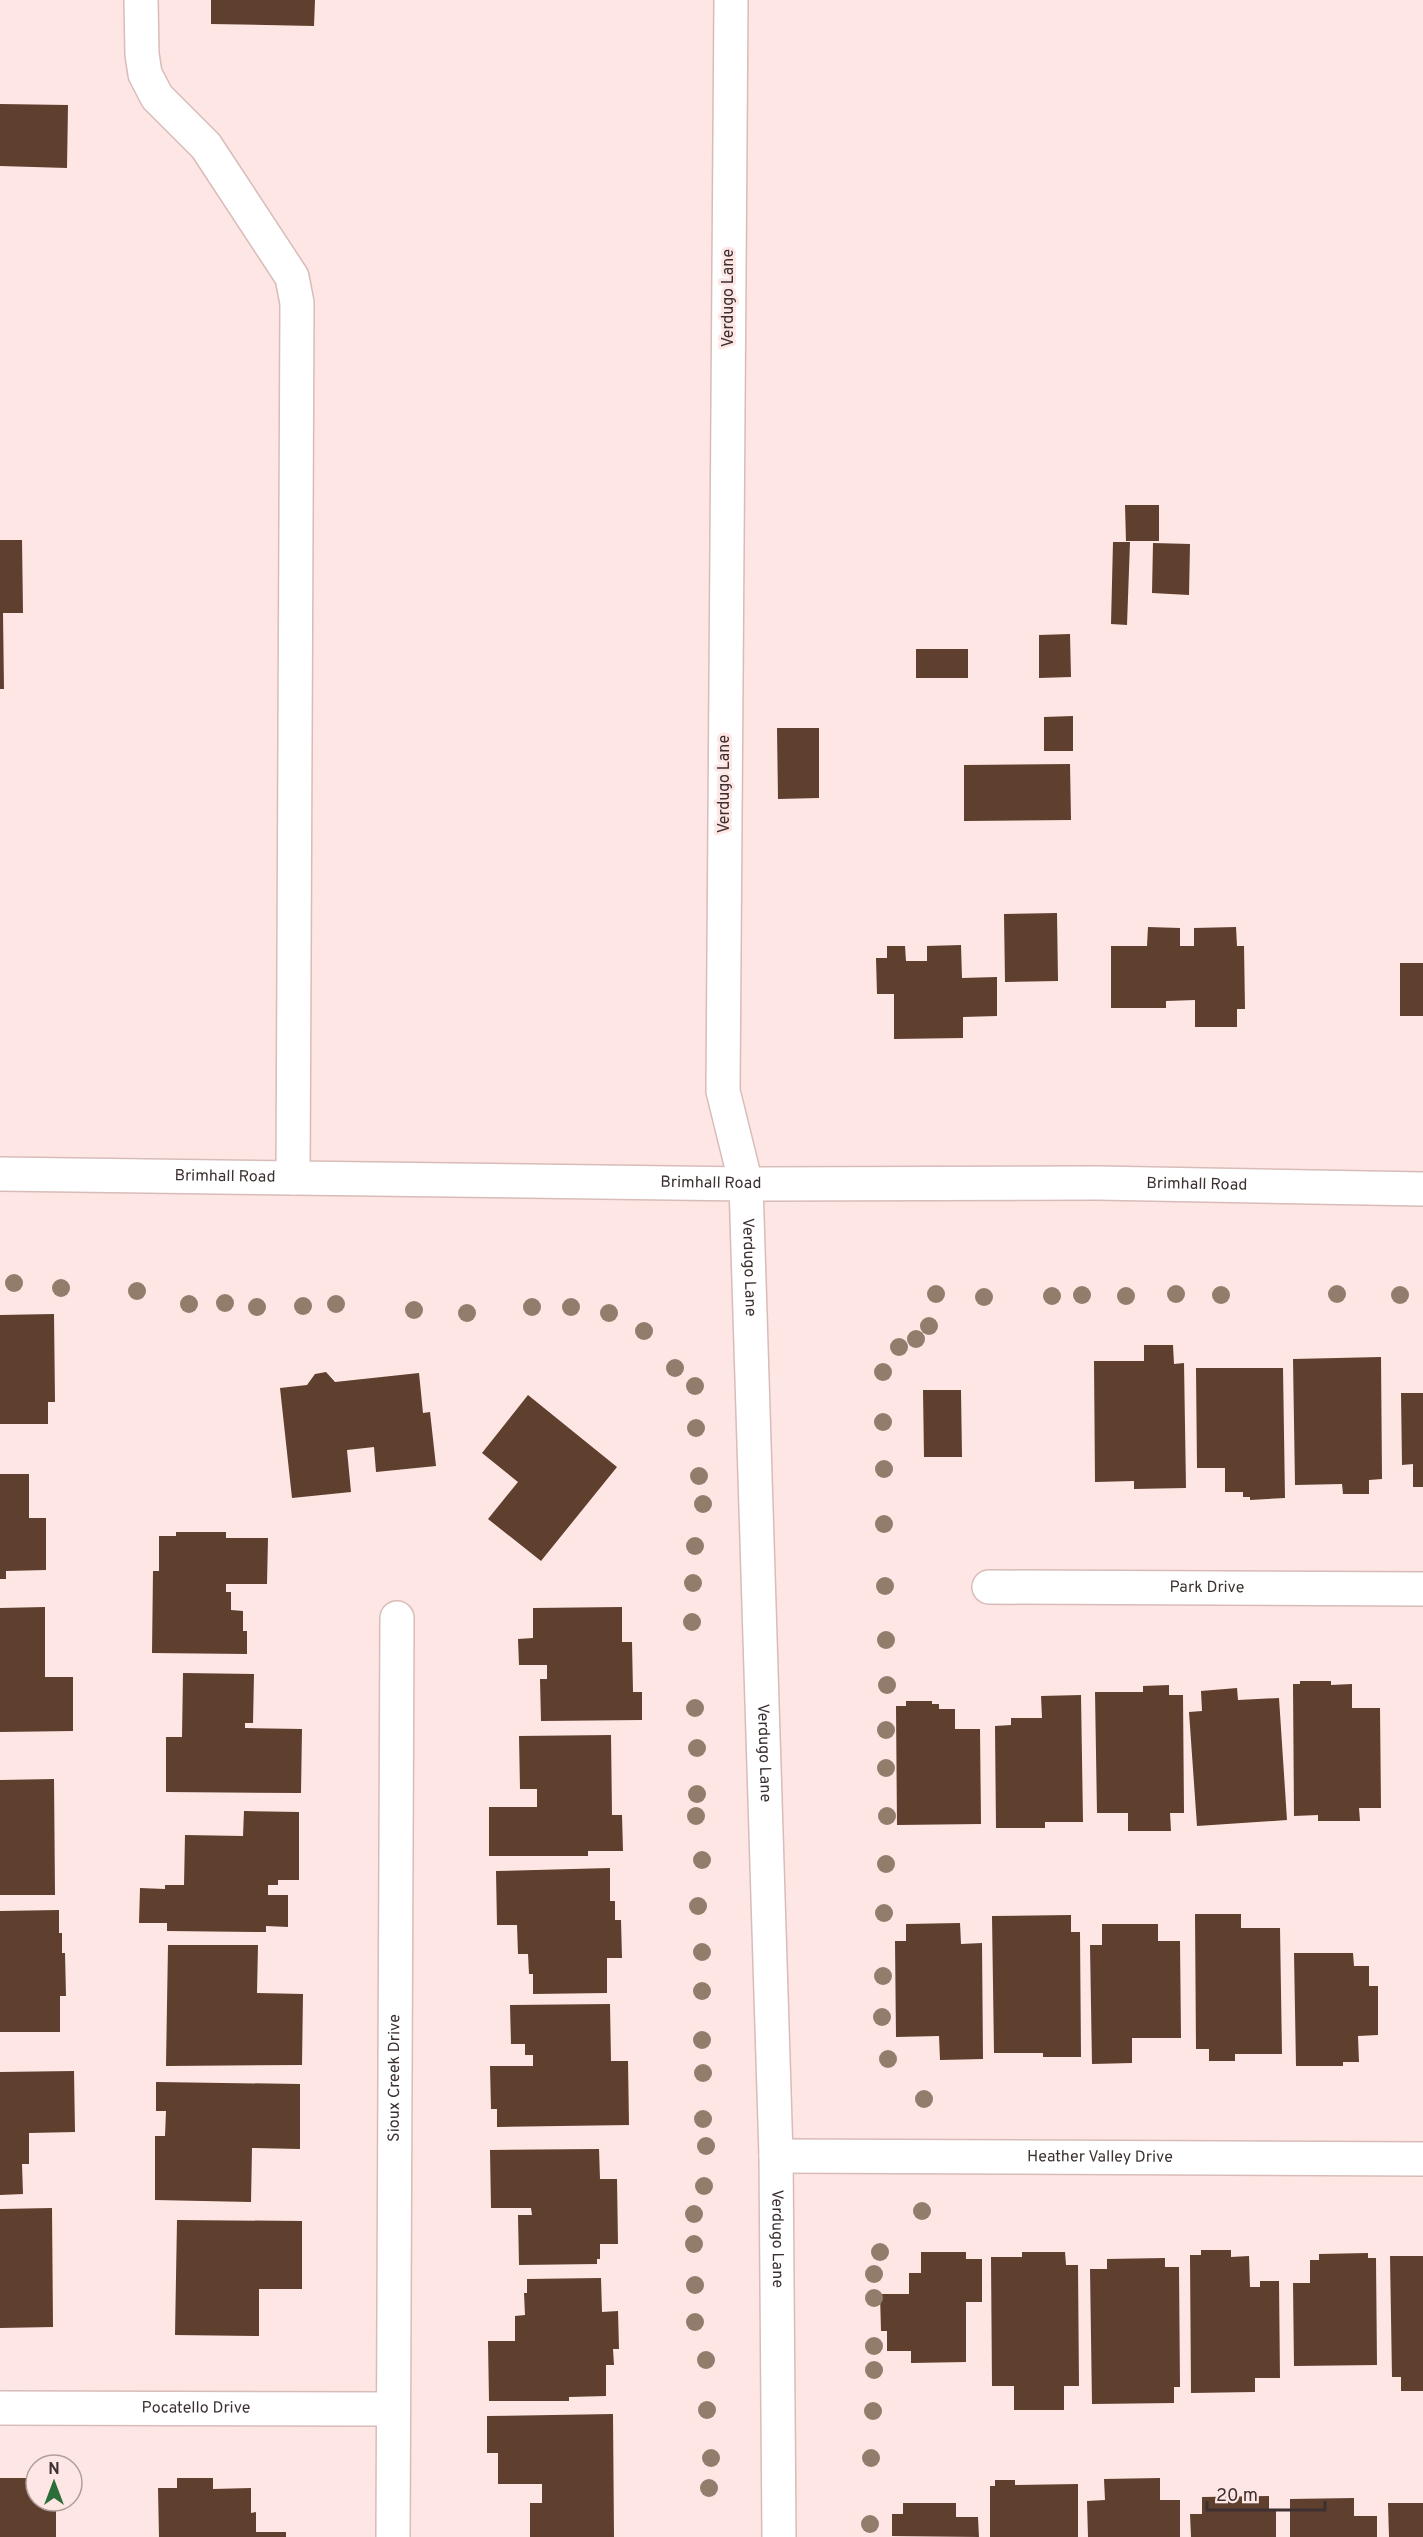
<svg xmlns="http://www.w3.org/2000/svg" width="1423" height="2537" font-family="Overpass,sans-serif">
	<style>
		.building { fill: #5f3f2e }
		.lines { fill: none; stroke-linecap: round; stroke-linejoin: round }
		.minor-casing { stroke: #d8bcb9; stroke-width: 36 }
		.minor { stroke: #fff; stroke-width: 33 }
		.tree { fill: #927d6d }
		.labels { text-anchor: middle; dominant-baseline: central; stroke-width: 6; stroke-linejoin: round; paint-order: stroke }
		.street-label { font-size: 16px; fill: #3c3130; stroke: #fee6e4 }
	</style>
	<rect width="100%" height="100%" fill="#fee6e4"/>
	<!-- building -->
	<g class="building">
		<polygon points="211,0 315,0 314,26 211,24"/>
		<polygon points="0,104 68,105 67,168 0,166"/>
		<polygon points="1125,505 1159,505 1159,541 1126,541"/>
		<polygon points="0,540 22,540 23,613 3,613 4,689 0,689"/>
		<polygon points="1113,542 1130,542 1127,625 1111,624"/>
		<polygon points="1153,543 1190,544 1189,595 1152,593"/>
		<polygon points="1070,634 1071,677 1039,678 1039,635"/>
		<rect x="916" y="649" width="52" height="29"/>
		<polygon points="1073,716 1073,751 1044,751 1044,717"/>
		<polygon points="777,728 819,728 819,798 778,799"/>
		<polygon points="1070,764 1071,820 964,821 964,765"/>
		<polygon points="1057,913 1058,981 1005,982 1004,914"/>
		<polygon points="1148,927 1180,928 1180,946 1194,946 1194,928 1236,927 1237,946 1244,946 1245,1009 1237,1009 1237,1027 1195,1027 1195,1000 1166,1001 1166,1008 1111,1008 1111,946 1147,946"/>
		<polygon points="961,945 962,978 997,977 997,1016 963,1017 963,1038 894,1039 894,994 877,994 876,958 887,958 887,946 905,946 906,961 927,961 927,946"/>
		<rect x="1400" y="963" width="23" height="53"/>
		<polygon points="54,1314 55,1402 48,1402 48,1424 0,1424 0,1315"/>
		<polygon points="1144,1345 1173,1345 1174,1364 1184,1363 1186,1488 1134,1489 1134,1481 1095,1482 1094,1361 1144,1361"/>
		<polygon points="1381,1357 1382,1479 1369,1480 1369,1494 1343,1494 1342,1484 1295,1485 1293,1359"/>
		<polygon points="1196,1368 1283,1368 1285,1498 1250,1500 1250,1497 1243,1497 1243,1492 1225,1492 1225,1468 1197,1468"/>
		<polygon points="326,1372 335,1382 419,1373 423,1413 430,1412 436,1466 376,1472 374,1447 347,1450 351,1492 292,1498 280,1388 307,1385 315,1374"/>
		<polygon points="923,1390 961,1390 962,1457 924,1457"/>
		<polygon points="1401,1393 1423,1393 1423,1487 1413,1487 1413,1464 1402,1465"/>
		<polygon points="528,1395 617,1467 541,1561 488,1519 518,1482 482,1453"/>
		<polygon points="0,1474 29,1474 29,1518 46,1518 46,1570 6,1571 6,1579 0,1579"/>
		<polygon points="176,1532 226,1532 226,1538 268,1538 267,1584 226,1584 226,1592 231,1592 231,1610 243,1611 243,1631 247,1631 247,1654 152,1653 153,1571 159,1571 159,1536 176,1536"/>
		<polygon points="45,1607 45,1677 73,1677 73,1731 0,1732 0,1608"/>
		<polygon points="622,1607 622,1642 632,1642 633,1692 642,1692 642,1720 541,1721 540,1679 547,1679 547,1665 519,1665 518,1639 533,1638 533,1608"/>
		<polygon points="183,1673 254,1674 253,1723 245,1723 245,1728 302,1729 301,1793 166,1792 166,1737 182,1737"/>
		<polygon points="1300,1681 1331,1681 1331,1685 1352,1684 1352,1708 1380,1708 1381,1808 1359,1808 1360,1821 1318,1821 1318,1815 1294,1816 1293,1684 1300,1684"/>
		<polygon points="1169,1685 1169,1695 1183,1695 1184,1813 1170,1813 1171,1831 1128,1831 1128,1813 1097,1813 1095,1692 1143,1692 1143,1686"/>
		<polygon points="1237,1688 1238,1700 1279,1698 1287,1820 1197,1826 1189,1712 1202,1711 1201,1691"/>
		<polygon points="1081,1695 1083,1822 1045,1822 1045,1828 996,1828 995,1726 1011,1725 1011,1718 1042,1718 1041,1696"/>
		<polygon points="906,1701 932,1701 932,1704 939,1704 939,1709 955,1709 955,1729 980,1729 981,1824 897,1825 896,1706 906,1706"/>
		<polygon points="611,1735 612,1815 622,1815 623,1851 588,1851 588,1856 489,1856 489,1807 537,1807 537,1789 520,1789 519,1736"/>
		<polygon points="54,1779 55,1895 0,1895 0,1780"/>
		<polygon points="244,1811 299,1812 299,1880 278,1880 278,1885 268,1885 268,1895 288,1895 288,1927 266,1926 266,1932 167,1931 167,1923 139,1923 140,1888 165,1889 165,1885 184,1885 185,1835 243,1836"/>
		<polygon points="610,1868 610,1901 615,1901 615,1920 621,1920 622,1958 607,1958 607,1993 533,1994 533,1974 529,1974 528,1954 518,1954 517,1925 497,1925 496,1871"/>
		<polygon points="59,1910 59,1933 62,1933 62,1953 65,1953 66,1996 60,1996 60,2032 0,2032 0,1911"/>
		<polygon points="1195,1914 1241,1914 1241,1928 1280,1928 1282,2054 1235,2054 1235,2061 1209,2061 1209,2049 1196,2049"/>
		<polygon points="1071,1915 1071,1932 1080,1932 1081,2057 1043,2057 1043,2053 994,2053 992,1916"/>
		<polygon points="960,1923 961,1944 982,1943 983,2059 940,2060 939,2036 896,2037 895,1941 906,1941 906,1924"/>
		<polygon points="1102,1924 1158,1924 1158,1941 1180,1941 1181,2038 1132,2038 1132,2063 1092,2064 1090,1945 1102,1945"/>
		<polygon points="168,1945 258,1945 257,1993 303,1994 302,2065 166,2066"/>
		<polygon points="1294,1953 1353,1953 1354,1966 1369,1966 1369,1986 1378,1986 1378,2035 1358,2036 1359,2062 1343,2062 1343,2066 1296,2066"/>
		<polygon points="610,2004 611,2061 628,2061 629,2125 497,2127 497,2109 491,2109 490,2066 533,2066 533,2055 525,2055 525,2044 511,2044 510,2005"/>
		<polygon points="74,2071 75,2132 29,2133 29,2164 22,2164 23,2194 0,2195 0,2072"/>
		<polygon points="156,2082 300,2084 300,2149 252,2148 251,2202 155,2200 155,2136 165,2136 166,2111 156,2111"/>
		<polygon points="599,2149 600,2179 617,2179 618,2244 600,2244 600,2259 597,2259 597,2264 519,2265 518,2215 532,2215 531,2208 491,2208 490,2150"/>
		<polygon points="52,2208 53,2327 0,2328 0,2209"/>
		<polygon points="177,2220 302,2221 302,2289 259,2289 259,2336 175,2335"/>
		<polygon points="1201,2250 1231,2250 1231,2257 1249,2256 1250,2287 1260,2287 1260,2281 1279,2281 1280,2378 1255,2378 1255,2392 1191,2393 1190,2255 1201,2255"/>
		<polygon points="921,2252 966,2252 966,2259 982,2259 982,2302 966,2302 966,2362 911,2363 911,2351 887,2351 887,2331 881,2331 880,2294 909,2294 909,2273 921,2273"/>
		<polygon points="1022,2252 1065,2252 1066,2265 1078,2265 1079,2386 1064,2386 1064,2410 1014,2410 1014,2386 992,2386 991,2257 1022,2257"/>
		<polygon points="1368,2253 1368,2258 1376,2258 1377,2365 1294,2366 1293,2283 1310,2283 1310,2260 1319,2260 1319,2254"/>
		<polygon points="1390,2256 1423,2256 1423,2391 1401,2391 1401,2377 1392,2377"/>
		<polygon points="1165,2258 1165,2267 1179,2267 1180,2387 1174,2387 1174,2403 1092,2404 1090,2269 1107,2269 1107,2259"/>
		<polygon points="601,2278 602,2312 618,2311 619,2349 613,2349 614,2365 606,2365 606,2396 569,2397 569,2401 489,2401 488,2341 515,2341 515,2316 525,2315 524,2293 527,2293 527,2279"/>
		<polygon points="613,2414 614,2537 530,2537 530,2503 542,2503 542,2484 498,2484 498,2453 487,2453 487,2416"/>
		<polygon points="0,2478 36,2478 36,2501 56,2501 56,2537 0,2537"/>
		<polygon points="177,2478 213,2478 213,2489 251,2488 251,2513 256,2512 256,2532 286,2532 286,2537 159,2537 158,2488 177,2488"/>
		<polygon points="1160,2478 1160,2500 1180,2500 1180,2537 1088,2537 1087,2501 1105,2500 1104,2479"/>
		<polygon points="995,2480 1015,2480 1015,2485 1078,2484 1078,2537 990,2537 990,2486 995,2486"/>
		<polygon points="1269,2496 1269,2510 1276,2510 1276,2537 1191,2537 1190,2514 1202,2514 1202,2497"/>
		<polygon points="1354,2498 1354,2516 1377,2516 1377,2537 1290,2537 1290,2499"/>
		<polygon points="903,2503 956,2503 956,2517 978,2517 979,2537 892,2536 892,2514 903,2514"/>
		<polygon points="1388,2503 1423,2503 1423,2537 1389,2537"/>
	</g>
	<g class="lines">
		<defs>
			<g id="minor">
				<polyline points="141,0 142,54 145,74 157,97 206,146 292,277 297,303 293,1178"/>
				<path id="s1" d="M731 0 723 1091 746 1184 776 2156 779 2537"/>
				<path id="s2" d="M0 1174 746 1184 1098 1183 1423 1189"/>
				<path id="s3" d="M989 1587 1423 1589"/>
				<path id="s4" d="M776 2156 1423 2159"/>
				<path id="s5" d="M0 2408 393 2409"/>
				<path id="s6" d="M393 2537 397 1618"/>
			</g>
		</defs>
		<!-- minor casing -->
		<use href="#minor" class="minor-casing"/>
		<!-- minor -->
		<use href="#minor" class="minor"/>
	</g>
	<!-- trees -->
	<g class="tree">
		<circle cx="14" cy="1283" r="9"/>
		<circle cx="61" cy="1288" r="9"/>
		<circle cx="137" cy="1291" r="9"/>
		<circle cx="936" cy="1294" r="9"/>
		<circle cx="1176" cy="1294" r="9"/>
		<circle cx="1337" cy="1294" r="9"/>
		<circle cx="1082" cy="1295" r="9"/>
		<circle cx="1221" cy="1295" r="9"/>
		<circle cx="1400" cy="1295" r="9"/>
		<circle cx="1052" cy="1296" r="9"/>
		<circle cx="1126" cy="1296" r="9"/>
		<circle cx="984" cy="1297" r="9"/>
		<circle cx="225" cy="1303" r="9"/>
		<circle cx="189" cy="1304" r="9"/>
		<circle cx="336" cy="1304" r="9"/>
		<circle cx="303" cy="1306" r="9"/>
		<circle cx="257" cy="1307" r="9"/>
		<circle cx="532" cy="1307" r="9"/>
		<circle cx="571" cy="1307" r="9"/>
		<circle cx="414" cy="1310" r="9"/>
		<circle cx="467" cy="1313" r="9"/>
		<circle cx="609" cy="1313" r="9"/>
		<circle cx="929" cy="1326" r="9"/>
		<circle cx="644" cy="1331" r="9"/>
		<circle cx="916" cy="1339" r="9"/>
		<circle cx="899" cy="1347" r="9"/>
		<circle cx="675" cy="1368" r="9"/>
		<circle cx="883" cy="1372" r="9"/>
		<circle cx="695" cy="1386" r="9"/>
		<circle cx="883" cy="1422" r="9"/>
		<circle cx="696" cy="1428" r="9"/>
		<circle cx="884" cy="1469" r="9"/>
		<circle cx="699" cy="1476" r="9"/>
		<circle cx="703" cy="1504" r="9"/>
		<circle cx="884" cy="1524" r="9"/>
		<circle cx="695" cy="1546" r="9"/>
		<circle cx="693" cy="1583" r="9"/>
		<circle cx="885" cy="1586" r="9"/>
		<circle cx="692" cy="1622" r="9"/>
		<circle cx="886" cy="1640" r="9"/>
		<circle cx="887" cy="1685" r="9"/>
		<circle cx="695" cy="1708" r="9"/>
		<circle cx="886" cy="1730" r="9"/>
		<circle cx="697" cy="1748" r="9"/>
		<circle cx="886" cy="1768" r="9"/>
		<circle cx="697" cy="1794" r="9"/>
		<circle cx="696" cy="1816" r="9"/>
		<circle cx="887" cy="1816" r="9"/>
		<circle cx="702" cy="1860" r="9"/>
		<circle cx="886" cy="1864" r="9"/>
		<circle cx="698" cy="1906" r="9"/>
		<circle cx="884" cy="1913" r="9"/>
		<circle cx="702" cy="1952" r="9"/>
		<circle cx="883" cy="1976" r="9"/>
		<circle cx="702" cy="1991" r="9"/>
		<circle cx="882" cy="2017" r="9"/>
		<circle cx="702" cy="2040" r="9"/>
		<circle cx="888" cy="2059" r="9"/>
		<circle cx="703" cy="2073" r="9"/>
		<circle cx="924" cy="2099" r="9"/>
		<circle cx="703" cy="2119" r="9"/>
		<circle cx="706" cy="2146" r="9"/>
		<circle cx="704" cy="2186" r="9"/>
		<circle cx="922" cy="2211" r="9"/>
		<circle cx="694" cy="2214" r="9"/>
		<circle cx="694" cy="2244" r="9"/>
		<circle cx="880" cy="2252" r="9"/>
		<circle cx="874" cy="2274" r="9"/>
		<circle cx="695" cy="2285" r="9"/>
		<circle cx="874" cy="2298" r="9"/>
		<circle cx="695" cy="2322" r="9"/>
		<circle cx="874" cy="2346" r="9"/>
		<circle cx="706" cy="2360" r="9"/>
		<circle cx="874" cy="2370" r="9"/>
		<circle cx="707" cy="2410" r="9"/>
		<circle cx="873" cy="2411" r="9"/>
		<circle cx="711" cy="2458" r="9"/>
		<circle cx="871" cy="2458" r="9"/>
		<circle cx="709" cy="2488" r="9"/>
		<circle cx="870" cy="2524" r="9"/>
	</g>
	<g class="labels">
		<!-- street labels -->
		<g class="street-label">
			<text transform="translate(729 298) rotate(-90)">Verdugo Lane</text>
			<text transform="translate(725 784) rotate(-90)">Verdugo Lane</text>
			<text stroke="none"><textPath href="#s2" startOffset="225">Brimhall Road</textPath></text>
			<text stroke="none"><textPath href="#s2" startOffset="711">Brimhall Road</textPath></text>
			<text stroke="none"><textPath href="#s2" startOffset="1197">Brimhall Road</textPath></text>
			<text stroke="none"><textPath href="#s1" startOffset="1270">Verdugo Lane</textPath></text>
			<text stroke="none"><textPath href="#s3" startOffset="218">Park Drive</textPath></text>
			<text stroke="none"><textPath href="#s1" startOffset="1756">Verdugo Lane</textPath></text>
			<text stroke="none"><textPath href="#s6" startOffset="459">Sioux Creek Drive</textPath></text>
			<text stroke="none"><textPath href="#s4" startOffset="324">Heather Valley Drive</textPath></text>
			<text stroke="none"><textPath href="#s1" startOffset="2242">Verdugo Lane</textPath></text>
			<text stroke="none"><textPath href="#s5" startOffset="196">Pocatello Drive</textPath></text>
		</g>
	</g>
	<!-- north arrow -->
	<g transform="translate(54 2483)"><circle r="28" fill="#fee6e4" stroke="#b09e9c" stroke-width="1.5"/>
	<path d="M0-4.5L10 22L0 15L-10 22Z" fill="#2b6e39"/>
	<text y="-9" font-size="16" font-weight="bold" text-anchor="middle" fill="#3c3130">N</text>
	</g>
	<!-- scale -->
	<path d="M1207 2501v9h118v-9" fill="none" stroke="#3c3130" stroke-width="3"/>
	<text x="1216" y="2501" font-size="18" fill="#3c3130" stroke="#fee6e4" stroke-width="4.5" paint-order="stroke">20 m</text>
</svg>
